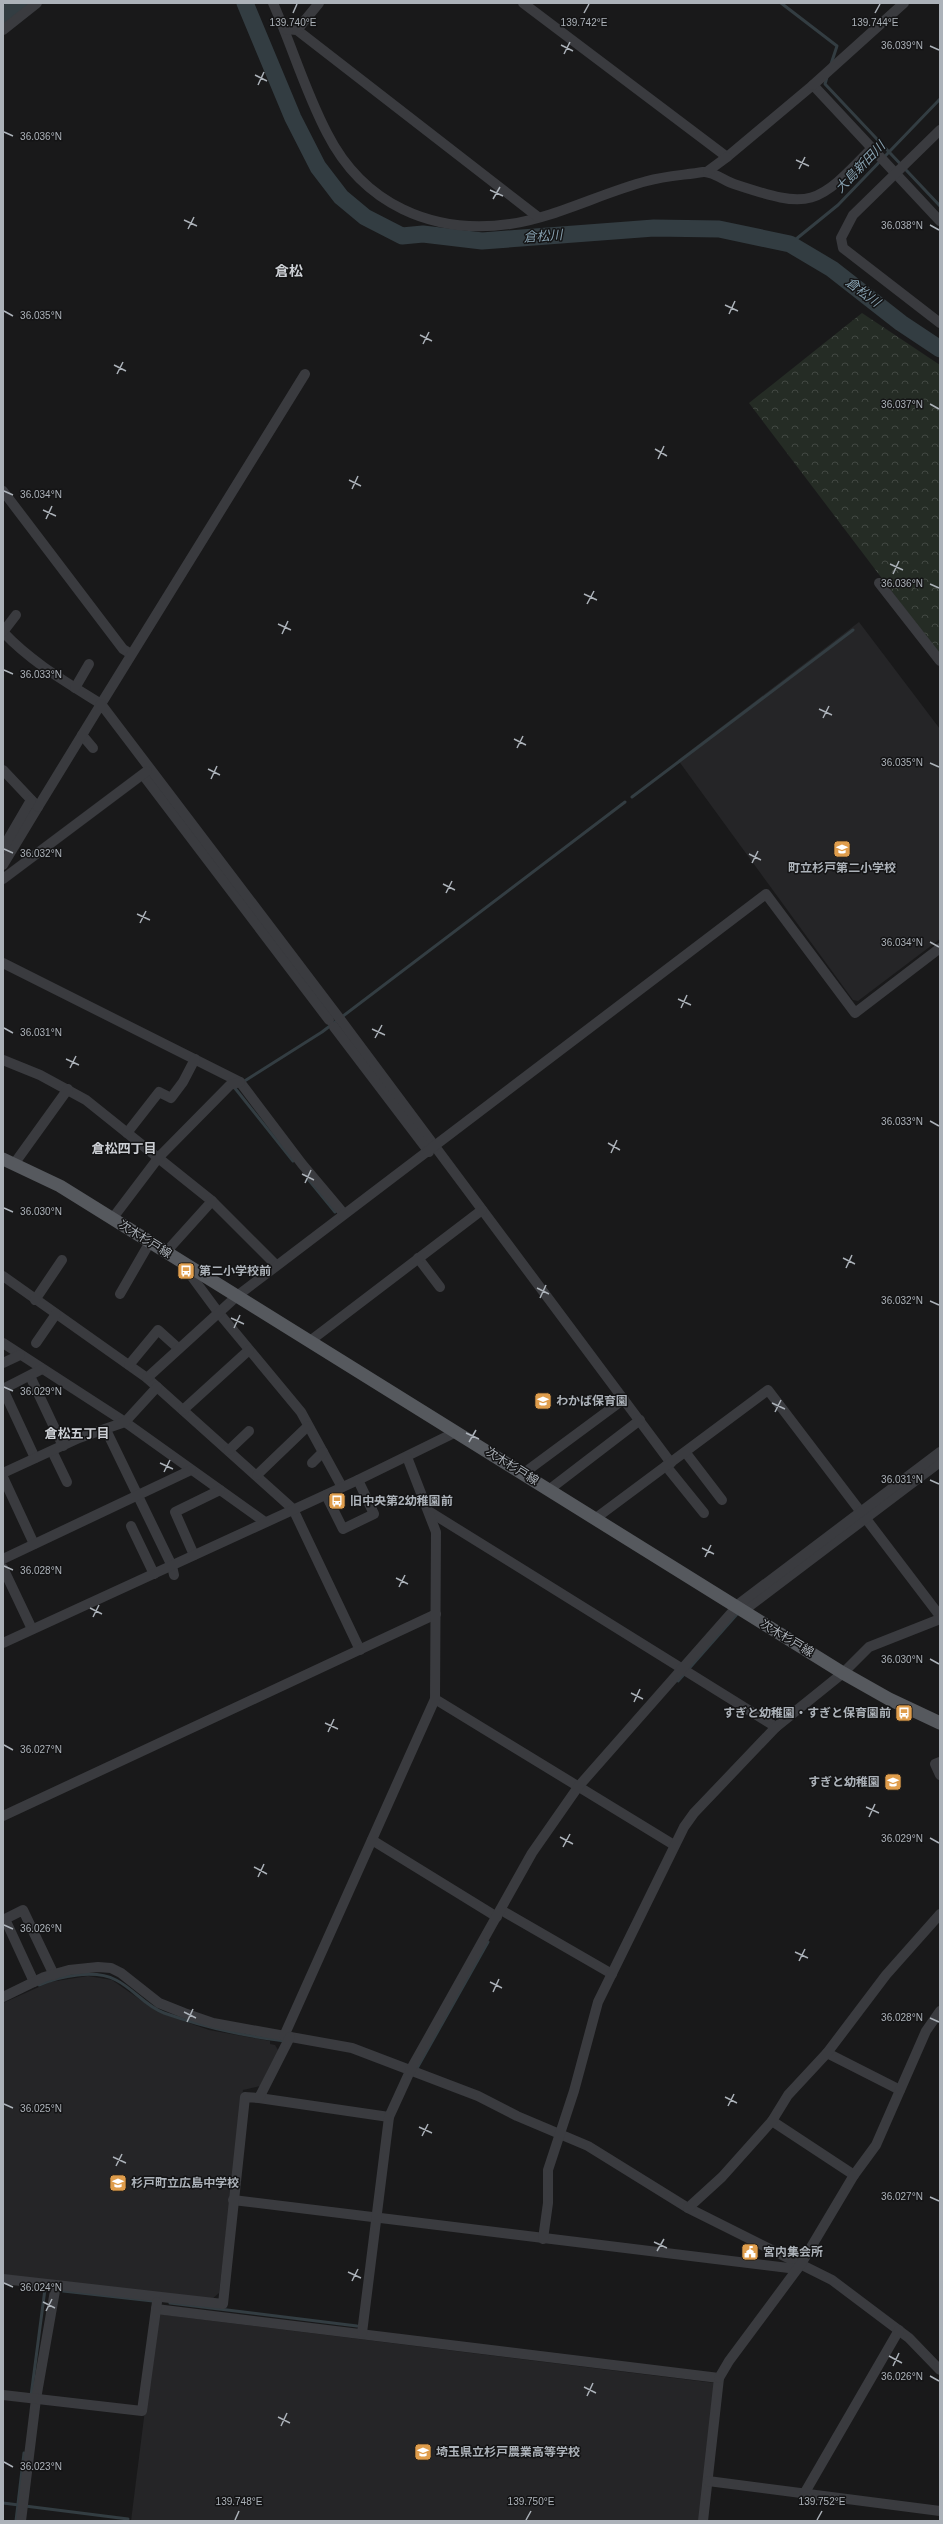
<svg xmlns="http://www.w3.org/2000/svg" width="943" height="2524" font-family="Helvetica,'Noto Sans JP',sans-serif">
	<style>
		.built { fill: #252527 }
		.park { fill: url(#park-crowns) }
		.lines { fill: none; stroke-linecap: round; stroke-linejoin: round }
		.stream { stroke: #333d42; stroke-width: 3 }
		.river { stroke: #333d42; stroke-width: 17 }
		.minor { stroke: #3a3b3f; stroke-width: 10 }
		.major { stroke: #56595e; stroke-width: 13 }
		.ticks { fill: none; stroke: #acb2b9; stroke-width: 1.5 }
		.labels { text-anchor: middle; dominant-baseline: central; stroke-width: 3; stroke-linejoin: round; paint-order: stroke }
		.poi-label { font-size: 12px; font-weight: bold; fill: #acb2b9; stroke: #141415; text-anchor: start }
		.street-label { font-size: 12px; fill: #acb2b9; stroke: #141415 }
		.water-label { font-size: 13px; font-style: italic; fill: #87a1b0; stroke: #141415 }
		.neighbourhood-label { font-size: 13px; font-weight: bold; fill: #cdd0d5; stroke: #141415 }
		.quarter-label { font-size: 14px; font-weight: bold; fill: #cdd0d5; stroke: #141415 }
		.ticks-label { font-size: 10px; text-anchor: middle; fill: #acb2b9; stroke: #141415; stroke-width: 3; stroke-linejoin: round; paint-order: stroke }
	</style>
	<defs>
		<pattern id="park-crowns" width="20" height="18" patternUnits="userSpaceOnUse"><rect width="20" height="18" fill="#252c25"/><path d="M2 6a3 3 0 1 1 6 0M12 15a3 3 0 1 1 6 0" fill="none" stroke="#424843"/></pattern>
	</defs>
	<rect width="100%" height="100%" fill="#19191a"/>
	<!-- built -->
	<g class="built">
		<polygon points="859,622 940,729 940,939 858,1001 853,1000 678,760"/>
		<polygon points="88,1976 112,1980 158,2012 209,2030 270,2041 270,2044 275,2045 278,2050 260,2086 243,2090 219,2293 212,2299 3,2275 3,2003 50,1982"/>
		<polygon points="157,2314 715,2383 699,2521 131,2521"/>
	</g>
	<!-- park -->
	<polygon class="park" points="862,313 940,365 940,655 749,403"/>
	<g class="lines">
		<!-- stream -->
		<g class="stream">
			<polyline points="781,3 837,46 831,64"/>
			<polyline points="827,77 825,84 940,206"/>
			<polyline points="790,244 838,205 940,99"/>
			<polyline points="632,797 853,630"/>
			<polyline points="243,1082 322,1032 625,802"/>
			<polyline points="236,1086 234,1087 293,1161"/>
			<polyline points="308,1179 335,1212"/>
			<polyline points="678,1681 738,1613"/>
			<path d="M39 1985C60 1976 95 1969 116 1980 134 1989 145 2006 164 2013 204 2027 243 2036 285 2041"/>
			<polyline points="416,2070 488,1942"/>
			<polyline points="29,2287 45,2289 31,2396"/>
			<polyline points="63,2291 153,2301"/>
			<polyline points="170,2303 357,2326"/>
			<polyline points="3,2503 19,2505"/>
			<polyline points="25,2506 128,2519"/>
			<polyline points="16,2521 24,2453"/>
		</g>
		<!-- river -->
		<g class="river">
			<polyline points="245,3 293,118 318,167 341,197 365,217 402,236 423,234 482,241 654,228 719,229 790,244 832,269 901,323 940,349"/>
			<polyline points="3,16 20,3"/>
		</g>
		<!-- minor -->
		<g class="minor">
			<path d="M273 3C292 46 305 91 327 133 363 204 432 235 510 224 557 217 601 193 647 181 665 176 685 175 703 172 712 171 725 181 734 184 812 210 816 206 872 148"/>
			<polyline points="523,3 727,157 813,85 940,221"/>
			<polyline points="284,29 297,30 538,217"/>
			<polyline points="3,30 37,3"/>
			<polyline points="297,30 319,3"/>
			<polyline points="813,85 904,3"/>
			<polyline points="940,130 853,215 841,238 843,248 940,323"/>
			<polyline points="708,171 727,157"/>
			<polyline points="3,491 123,649 131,654"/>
			<polyline points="879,583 940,661"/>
			<path d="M3 632C31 662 66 682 101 704L305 374"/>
			<polyline points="3,632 16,615"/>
			<polyline points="75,688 89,664"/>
			<polyline points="82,735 93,748"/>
			<polyline points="3,770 38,807 3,865"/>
			<polyline points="143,775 329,1020"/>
			<polyline points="38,807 101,704 337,1015 671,1463"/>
			<polyline points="3,848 31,800"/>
			<polyline points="3,879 147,771"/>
			<polyline points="3,963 240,1082 302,1164 344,1214"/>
			<polyline points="334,1027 429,1152"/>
			<polyline points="3,1060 40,1075 86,1100 212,1201 276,1265"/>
			<polyline points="127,1133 159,1092 171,1098 183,1082 195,1059"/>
			<polyline points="14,1164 68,1089"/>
			<polyline points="112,1219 159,1157 230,1085 240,1082"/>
			<polyline points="166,1252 212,1201"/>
			<polyline points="418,1258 440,1287"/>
			<polyline points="184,1266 218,1312 301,1412 342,1487"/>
			<polyline points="3,1276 147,1378 293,1509 360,1650"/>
			<polyline points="120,1294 150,1242"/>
			<polyline points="35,1300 62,1260"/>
			<polyline points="310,1341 482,1210"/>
			<polyline points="3,1343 125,1422 265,1522"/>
			<polyline points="36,1343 56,1314"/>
			<polyline points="3,1363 20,1355"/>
			<polyline points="129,1365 158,1330 178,1348"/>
			<polyline points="30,1376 63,1446"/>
			<polyline points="147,1378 237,1296 766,894 855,1013 940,948"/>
			<polyline points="183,1410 249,1350"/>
			<polyline points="106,1430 172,1566 174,1575"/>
			<polyline points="229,1450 249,1431"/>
			<polyline points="52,1451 67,1482"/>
			<polyline points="686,1453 722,1500"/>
			<polyline points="35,1458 3,1389 42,1369"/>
			<polyline points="312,1463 323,1452"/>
			<polyline points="666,1466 704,1513"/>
			<polyline points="3,1473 79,1438 125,1422 157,1387"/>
			<polyline points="524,1473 624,1399"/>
			<polyline points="257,1475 308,1426"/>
			<polyline points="3,1477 34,1544"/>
			<polyline points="550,1489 640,1420"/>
			<polyline points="326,1495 343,1529 374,1514 358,1480"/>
			<polyline points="430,1512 776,1727"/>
			<polyline points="596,1518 768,1390 940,1616"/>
			<polyline points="131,1526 154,1574"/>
			<polyline points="194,1555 175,1512 220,1490"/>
			<polyline points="3,1559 191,1470"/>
			<polyline points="3,1568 32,1629"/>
			<polyline points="743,1611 940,1462"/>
			<polyline points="3,1643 358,1480 456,1432"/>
			<polyline points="435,1699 674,1845"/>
			<polyline points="940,1762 935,1764 940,1775"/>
			<polyline points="3,1816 436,1614"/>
			<polyline points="372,1840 497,1917"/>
			<polyline points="501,1910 612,1974"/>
			<polyline points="34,1982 5,1919 23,1910 54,1975"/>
			<polyline points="3,1997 44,1977 69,1970 98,1967 111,1968 121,1973 159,2003 184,2013 213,2023 352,2048 478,2096 517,2116 588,2146 688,2208 832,2280 909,2338 940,2370"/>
			<polyline points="284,2036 435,1699 436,1532 407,1457"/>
			<polyline points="827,2053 900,2090"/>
			<polyline points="259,2098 389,2117"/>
			<polyline points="772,2121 854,2175"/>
			<polyline points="233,2200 797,2269"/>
			<polyline points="688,2208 722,2177 772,2121 788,2095 827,2053 886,1975 940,1914"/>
			<polyline points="543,2239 548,2203 548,2170 574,2091 598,2002 684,1827 694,1813 776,1727 843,1673 869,1647 940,1619"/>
			<polyline points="3,2279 56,2285 36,2399 21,2521"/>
			<polyline points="56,2285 223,2304 245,2097 259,2098 290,2037"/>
			<polyline points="156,2309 719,2378 703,2521"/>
			<polyline points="362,2333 389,2117 411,2069 532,1853 578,1787 740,1603 940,1452"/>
			<polyline points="719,2378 729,2361 801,2264 854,2175 876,2145 926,2031 940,2011"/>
			<polyline points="3,2395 142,2411 157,2302"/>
			<polyline points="708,2481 940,2511"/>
			<polyline points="804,2494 899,2330"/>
		</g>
		<!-- major -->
		<polyline class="major" points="3,1159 60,1186 843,1673 889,1699 940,1723"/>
	</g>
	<!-- ticks -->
	<path class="ticks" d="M293 13 297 4M584 13 589 4M875 13 880 4M561 45 573 51M930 46 939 50M564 54 570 42M255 75 267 81M258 85 264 72M4 132 13 136M796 160 809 166M799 169 805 157M490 190 503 196M493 199 500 187M184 220 197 226M930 225 939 230M188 229 194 217M725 305 738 311M4 311 13 316M729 314 735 301M420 335 432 341M423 344 429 332M114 365 126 371M117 374 123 362M930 404 939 409M655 449 667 456M658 459 664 446M349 480 361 486M352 489 358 476M4 491 13 495M43 510 56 516M46 519 52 506M890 564 903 570M893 574 899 561M930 584 939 588M584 594 597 600M587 604 594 591M278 624 291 630M282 634 288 621M4 670 13 674M819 709 832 715M823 718 829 706M514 739 526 745M517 748 523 736M930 763 939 767M208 769 220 775M211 779 217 766M4 849 13 853M749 854 761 860M752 863 758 851M443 884 455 890M446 893 452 881M137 914 150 920M140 923 146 911M930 942 939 947M678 999 691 1005M681 1008 687 995M4 1028 13 1033M372 1029 385 1035M375 1038 382 1025M66 1059 79 1065M70 1068 76 1056M930 1121 939 1126M608 1143 620 1150M611 1153 617 1140M302 1174 314 1180M305 1183 311 1170M4 1208 13 1212M843 1258 855 1264M846 1268 852 1255M537 1288 549 1294M540 1298 546 1285M930 1301 939 1305M231 1318 244 1324M234 1328 240 1315M4 1387 13 1391M772 1403 785 1409M775 1412 781 1400M466 1433 479 1439M469 1442 476 1430M160 1463 173 1469M164 1472 170 1460M930 1480 939 1484M702 1548 714 1554M705 1557 711 1545M4 1566 13 1570M396 1578 408 1584M399 1587 405 1575M90 1608 102 1614M93 1617 99 1605M930 1659 939 1664M631 1693 643 1699M634 1702 640 1689M325 1723 338 1729M328 1732 334 1719M4 1745 13 1750M866 1807 879 1813M869 1817 875 1804M560 1837 573 1844M930 1838 939 1843M563 1847 570 1834M254 1867 267 1874M258 1877 264 1864M4 1925 13 1929M795 1952 808 1958M799 1961 805 1949M490 1982 502 1988M493 1992 499 1979M184 2012 196 2018M930 2018 939 2022M187 2022 193 2009M725 2097 737 2103M4 2104 13 2108M728 2106 734 2094M419 2127 432 2133M422 2136 428 2124M113 2157 126 2163M116 2166 122 2154M930 2197 939 2201M654 2242 667 2248M657 2251 664 2239M348 2272 361 2278M352 2281 358 2269M4 2283 13 2287M43 2302 55 2308M46 2311 52 2299M889 2356 902 2363M893 2366 899 2353M930 2376 939 2381M584 2387 596 2393M587 2396 593 2383M278 2417 290 2423M281 2426 287 2413M4 2462 13 2467M235 2520 239 2511M526 2520 531 2511M817 2520 822 2511"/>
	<!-- icons -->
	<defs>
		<symbol id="school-square" viewBox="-11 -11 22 22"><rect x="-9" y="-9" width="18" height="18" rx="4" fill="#df9d4c" stroke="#141415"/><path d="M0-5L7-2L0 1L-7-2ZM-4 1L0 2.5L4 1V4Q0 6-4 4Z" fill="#fff"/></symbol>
		<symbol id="bus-square" viewBox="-11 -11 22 22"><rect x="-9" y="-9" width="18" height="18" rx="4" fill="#df9d4c" stroke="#141415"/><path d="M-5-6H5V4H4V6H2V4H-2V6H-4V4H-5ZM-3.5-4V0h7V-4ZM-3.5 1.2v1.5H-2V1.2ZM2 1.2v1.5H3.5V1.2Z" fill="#fff"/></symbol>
		<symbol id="civic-square" viewBox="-11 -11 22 22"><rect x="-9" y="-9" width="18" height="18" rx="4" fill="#df9d4c" stroke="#141415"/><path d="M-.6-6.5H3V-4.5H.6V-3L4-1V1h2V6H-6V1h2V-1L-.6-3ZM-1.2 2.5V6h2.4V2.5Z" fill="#fff"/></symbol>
	</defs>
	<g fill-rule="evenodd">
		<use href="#school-square" x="832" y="839" width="20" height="20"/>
		<use href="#bus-square" x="176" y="1261" width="20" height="20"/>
		<use href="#school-square" x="533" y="1391" width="20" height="20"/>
		<use href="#bus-square" x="327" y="1491" width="20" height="20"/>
		<use href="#bus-square" x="894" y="1703" width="20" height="20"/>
		<use href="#school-square" x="883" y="1772" width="20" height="20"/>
		<use href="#school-square" x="108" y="2173" width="20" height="20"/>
		<use href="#civic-square" x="740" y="2242" width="20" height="20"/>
		<use href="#school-square" x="413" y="2442" width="20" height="20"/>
	</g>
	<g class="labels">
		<!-- poi labels -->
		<g class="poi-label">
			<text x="842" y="868" text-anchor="middle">町立杉戸第二小学校</text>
			<text x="199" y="1271">第二小学校前</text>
			<text x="556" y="1401">わかば保育園</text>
			<text x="350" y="1501">旧中央第2幼稚園前</text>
			<text x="891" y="1713" text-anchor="end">すぎと幼稚園・すぎと保育園前</text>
			<text x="880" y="1782" text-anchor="end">すぎと幼稚園</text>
			<text x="131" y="2183">杉戸町立広島中学校</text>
			<text x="763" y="2252">宮内集会所</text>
			<text x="436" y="2452">埼玉県立杉戸農業高等学校</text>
		</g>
		<!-- street labels -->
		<g class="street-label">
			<text transform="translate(145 1239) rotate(32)">次木杉戸線</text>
			<text transform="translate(512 1466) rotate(32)">次木杉戸線</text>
			<text transform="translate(787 1638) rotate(31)">次木杉戸線</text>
		</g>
		<!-- water labels -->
		<g class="water-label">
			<text transform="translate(860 167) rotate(-46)">大島新田川</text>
			<text transform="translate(543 236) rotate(-4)">倉松川</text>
			<text transform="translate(863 292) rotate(37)">倉松川</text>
		</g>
		<!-- neighbourhood labels -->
		<g class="neighbourhood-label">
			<text x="124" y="1148">倉松四丁目</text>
			<text x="77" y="1433">倉松五丁目</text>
		</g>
		<!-- quarter labels -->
		<g class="quarter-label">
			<text x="289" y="271">倉松</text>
		</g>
	</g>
	<g class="ticks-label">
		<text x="293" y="26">139.740°E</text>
		<text x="584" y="26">139.742°E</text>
		<text x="875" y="26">139.744°E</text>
		<text x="902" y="49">36.039°N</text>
		<text x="41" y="140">36.036°N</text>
		<text x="902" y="229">36.038°N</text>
		<text x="41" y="319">36.035°N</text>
		<text x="902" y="408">36.037°N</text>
		<text x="41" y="498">36.034°N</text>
		<text x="902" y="587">36.036°N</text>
		<text x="41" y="678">36.033°N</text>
		<text x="902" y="766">36.035°N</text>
		<text x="41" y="857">36.032°N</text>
		<text x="902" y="946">36.034°N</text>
		<text x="41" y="1036">36.031°N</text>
		<text x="902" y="1125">36.033°N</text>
		<text x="41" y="1215">36.030°N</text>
		<text x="902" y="1304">36.032°N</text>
		<text x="41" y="1395">36.029°N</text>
		<text x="902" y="1483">36.031°N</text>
		<text x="41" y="1574">36.028°N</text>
		<text x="902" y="1663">36.030°N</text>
		<text x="41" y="1753">36.027°N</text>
		<text x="902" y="1842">36.029°N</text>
		<text x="41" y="1932">36.026°N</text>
		<text x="902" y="2021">36.028°N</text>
		<text x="41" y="2112">36.025°N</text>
		<text x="902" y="2200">36.027°N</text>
		<text x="41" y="2291">36.024°N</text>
		<text x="902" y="2380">36.026°N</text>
		<text x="41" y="2470">36.023°N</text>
		<text x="239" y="2505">139.748°E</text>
		<text x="531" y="2505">139.750°E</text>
		<text x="822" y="2505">139.752°E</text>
	</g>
	<!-- border -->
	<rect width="943" height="2524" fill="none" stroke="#acb2b9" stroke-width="8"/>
</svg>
